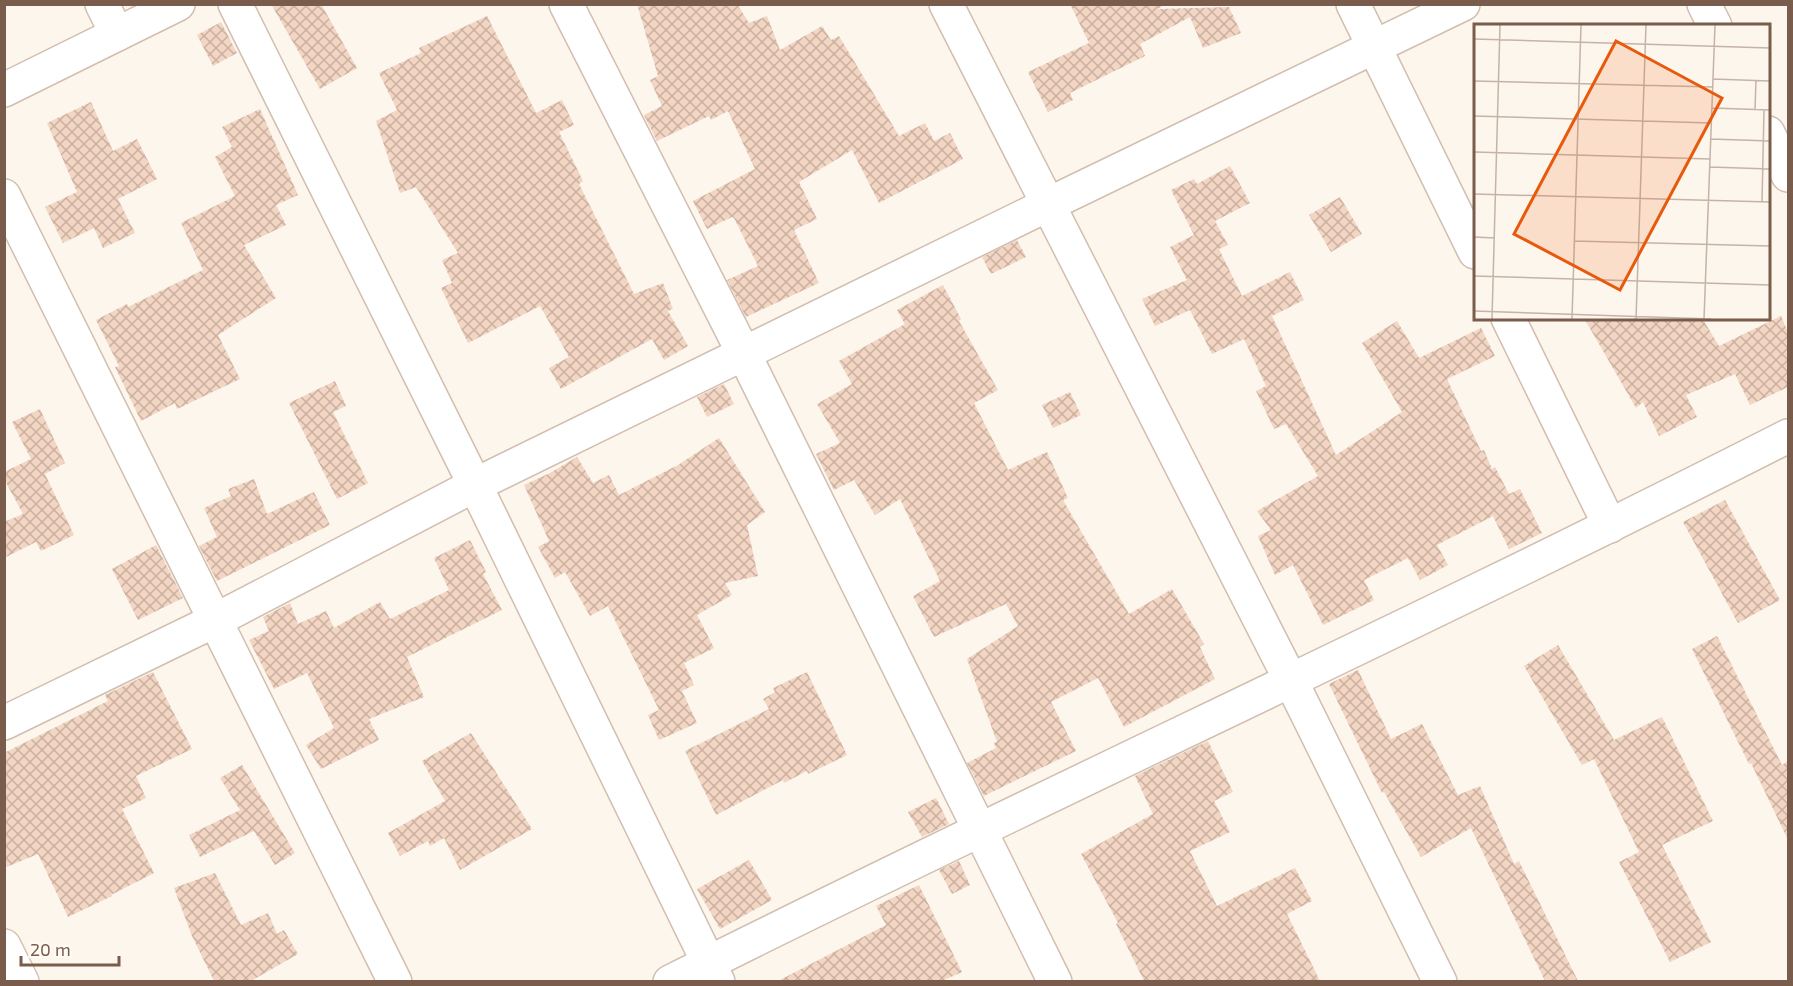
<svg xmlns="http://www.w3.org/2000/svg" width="1793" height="986" font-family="'Exo 2',sans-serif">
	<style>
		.building { fill: url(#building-cross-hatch) }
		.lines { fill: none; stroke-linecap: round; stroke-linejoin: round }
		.street-casing { stroke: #d1beb0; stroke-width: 36 }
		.secondary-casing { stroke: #d6c0b0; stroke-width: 36 }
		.street { stroke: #fff; stroke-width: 33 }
		.secondary { stroke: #fff; stroke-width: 33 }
		.inset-road { fill: none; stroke: #c5b3a7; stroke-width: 1.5 }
		.view { fill: #e8590c; fill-opacity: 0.15; stroke: #e8590c; stroke-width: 3 }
		.inset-edge { fill: none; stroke: #7a5c4d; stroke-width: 3 }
	</style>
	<defs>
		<pattern id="building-cross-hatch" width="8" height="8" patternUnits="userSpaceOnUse" patternTransform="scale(1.5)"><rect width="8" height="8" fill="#f3d5c3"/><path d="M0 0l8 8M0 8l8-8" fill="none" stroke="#cab0a1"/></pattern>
	</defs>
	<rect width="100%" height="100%" fill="#fdf6ec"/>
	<!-- building -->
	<g class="building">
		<polygon points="271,4 321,4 357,68 320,89"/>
		<polygon points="637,4 737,4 749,23 767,16 780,50 822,26 831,40 839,36 899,136 925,123 934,141 950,133 963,159 879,203 852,150 799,182 817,219 794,230 819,283 746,317 727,280 758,266 734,218 732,217 707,229 693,201 755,169 728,111 711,120 709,116 657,141 644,115 662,106 650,80 658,76"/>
		<polygon points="1070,4 1165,4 1158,9 1229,7 1241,33 1203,48 1190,17 1140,44 1145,56 1070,93 1073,100 1048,112 1028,72 1089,43"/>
		<polygon points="487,16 536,113 562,100 574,125 559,132 583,181 579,184 634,294 663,283 673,309 668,311 688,346 664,360 652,339 561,389 549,368 569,357 540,306 468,343 441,288 452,283 442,260 458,253 416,187 400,193 376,121 397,110 379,73 421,53 419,48"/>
		<polygon points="221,22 237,53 213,66 197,35"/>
		<polygon points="91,102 113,151 137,139 157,179 118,199 135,233 103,248 94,228 63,243 45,207 77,192 47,123"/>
		<polygon points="260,109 298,195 276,205 286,225 244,245 276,298 218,335 240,379 177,409 175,403 141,421 115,367 119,366 96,320 127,304 128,307 203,270 181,223 235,196 215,157 232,147 222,127"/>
		<polygon points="1230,166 1250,203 1215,221 1228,245 1219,249 1242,296 1290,272 1304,300 1272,316 1336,455 1402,412 1362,343 1397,321 1419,358 1481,328 1495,356 1447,379 1481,451 1484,450 1492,469 1495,467 1509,494 1520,489 1542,533 1509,549 1493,516 1437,545 1448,565 1420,580 1408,558 1364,580 1374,600 1323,625 1293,565 1275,575 1258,536 1271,530 1257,511 1318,476 1286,424 1274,429 1256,391 1266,386 1244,339 1212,354 1190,310 1155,326 1142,299 1187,280 1170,247 1194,235 1171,190 1194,179 1197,184"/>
		<polygon points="1340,197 1362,234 1331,252 1309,215"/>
		<polygon points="1017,240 1026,257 991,274 982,257"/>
		<polygon points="943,285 961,319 959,321 998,390 974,403 1008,470 1047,452 1068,498 1063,500 1129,614 1172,589 1204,644 1200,647 1215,679 1124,727 1098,678 1051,702 1076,751 984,796 967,763 996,748 994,743 997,742 967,659 1018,626 1006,604 934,637 913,596 940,581 900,499 875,515 854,480 834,490 816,454 840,443 817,404 852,384 839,361 905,324 897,310"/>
		<polygon points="1781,316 1788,332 1788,387 1750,405 1735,374 1686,395 1697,417 1659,436 1643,402 1636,408 1584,318 1702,318 1719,346"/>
		<polygon points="335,381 346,406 333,412 368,483 337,499 289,403"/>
		<polygon points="724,384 734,404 707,417 697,397"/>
		<polygon points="1070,392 1081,415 1053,428 1042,405"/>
		<polygon points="40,409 65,463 45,474 74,535 41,551 36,542 4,558 4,522 23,514 4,479 4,472 31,459 12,422"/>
		<polygon points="719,438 765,512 747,525 758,576 725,583 732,595 697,615 714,648 684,663 694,685 682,691 697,723 659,740 648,715 659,710 608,606 590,616 565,572 555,578 538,547 549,541 524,485 550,473 577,457 593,483 609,475 619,495 678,465"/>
		<polygon points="254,479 267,514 314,492 330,525 217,581 199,546 217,537 204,508 231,496 228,489"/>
		<polygon points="1725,500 1780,600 1738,623 1683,522"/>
		<polygon points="470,540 486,572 483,574 502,610 407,657 424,697 369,719 379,740 321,769 306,745 334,728 307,673 274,689 249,640 269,631 263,617 290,603 298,624 326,611 334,628 380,602 390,619 449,590 434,558"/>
		<polygon points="156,545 183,598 138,620 112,569"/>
		<polygon points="1717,636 1782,765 1788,761 1788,840 1751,763 1749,764 1692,649"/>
		<polygon points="1558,645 1614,740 1662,717 1713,821 1662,845 1711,942 1670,962 1619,862 1639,852 1594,759 1582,765 1524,666"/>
		<polygon points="1358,670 1391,739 1422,724 1458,795 1480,786 1514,864 1519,861 1578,981 1545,981 1471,828 1421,857 1384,792 1382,793 1329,684"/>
		<polygon points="153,672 192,749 136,776 146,798 122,809 154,873 111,895 112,896 68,917 38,854 4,868 4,753 108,701 105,695"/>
		<polygon points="807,672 847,755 808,774 807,771 784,783 783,780 716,815 685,751 769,709 763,699 775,692 773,688"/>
		<polygon points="471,733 532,829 460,870 444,838 430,846 428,841 400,856 388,833 445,801 422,761"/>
		<polygon points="1208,741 1233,792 1214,801 1230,832 1190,851 1217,906 1295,868 1312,901 1287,914 1320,981 1144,981 1116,924 1118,923 1081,854 1153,814 1135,776"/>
		<polygon points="242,765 295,853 275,865 254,831 200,857 189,835 240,810 220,778"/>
		<polygon points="936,798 949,824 922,837 908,812"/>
		<polygon points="749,860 772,900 720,929 697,889"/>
		<polygon points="959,861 970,885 952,894 939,870"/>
		<polygon points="215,873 241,925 268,913 277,934 284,930 298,954 251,981 214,981 192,936 174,888"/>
		<polygon points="919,885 962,972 942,981 778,981 886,925 876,906"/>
	</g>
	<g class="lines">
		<defs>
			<g id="street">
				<polyline points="102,4 117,34"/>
				<polyline points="235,4 475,485 718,982"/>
				<polyline points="566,4 744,354 1055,982"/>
				<polyline points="946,4 1290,679 1440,982"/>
				<polyline points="1353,4 1475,252"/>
				<polyline points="1704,4 1715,26"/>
				<polyline points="4,90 178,4"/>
				<polyline points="1768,133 1788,175"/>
				<polyline points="4,196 395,982"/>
				<polyline points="1508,318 1610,526"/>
				<polyline points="4,723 216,620 475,485 1047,205 1463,4"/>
				<path d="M670 982C1041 796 1419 624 1788 436"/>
			</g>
			<polyline id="secondary" points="4,946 22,982"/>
		</defs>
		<!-- street casing -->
		<use href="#street" class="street-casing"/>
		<!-- secondary casing -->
		<use href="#secondary" class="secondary-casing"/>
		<!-- street -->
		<use href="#street" class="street"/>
		<!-- secondary -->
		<use href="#secondary" class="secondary"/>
	</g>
	<!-- overview -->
	<g transform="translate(1474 24)">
		<rect width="296" height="296" fill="#fdf6ec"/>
		<path class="inset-road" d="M0 15 296 24M239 55 296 57M0 57 239 63M238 84 296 86M281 85 282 56M0 92 237 99M237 115 296 117M0 128 236 135M236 143 296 145M0 170 296 178M288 178 290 86M0 213 21 214M100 217 296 222M0 252 296 261M0 287 237 295M18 295 26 1M98 295 107 1M162 295 172 1M230 295 241 1"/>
		<path class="view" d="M142 17 248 74 146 266 40 210Z"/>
		<rect width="296" height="296" class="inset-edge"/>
	</g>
	<!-- border -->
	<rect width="1793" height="986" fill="none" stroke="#7a5c4d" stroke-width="12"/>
	<!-- scale -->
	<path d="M21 956v9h98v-9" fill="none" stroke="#7a5c4d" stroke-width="3"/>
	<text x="30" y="956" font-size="18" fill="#7a5c4d" stroke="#fffaf3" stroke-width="4.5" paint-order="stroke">20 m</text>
</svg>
